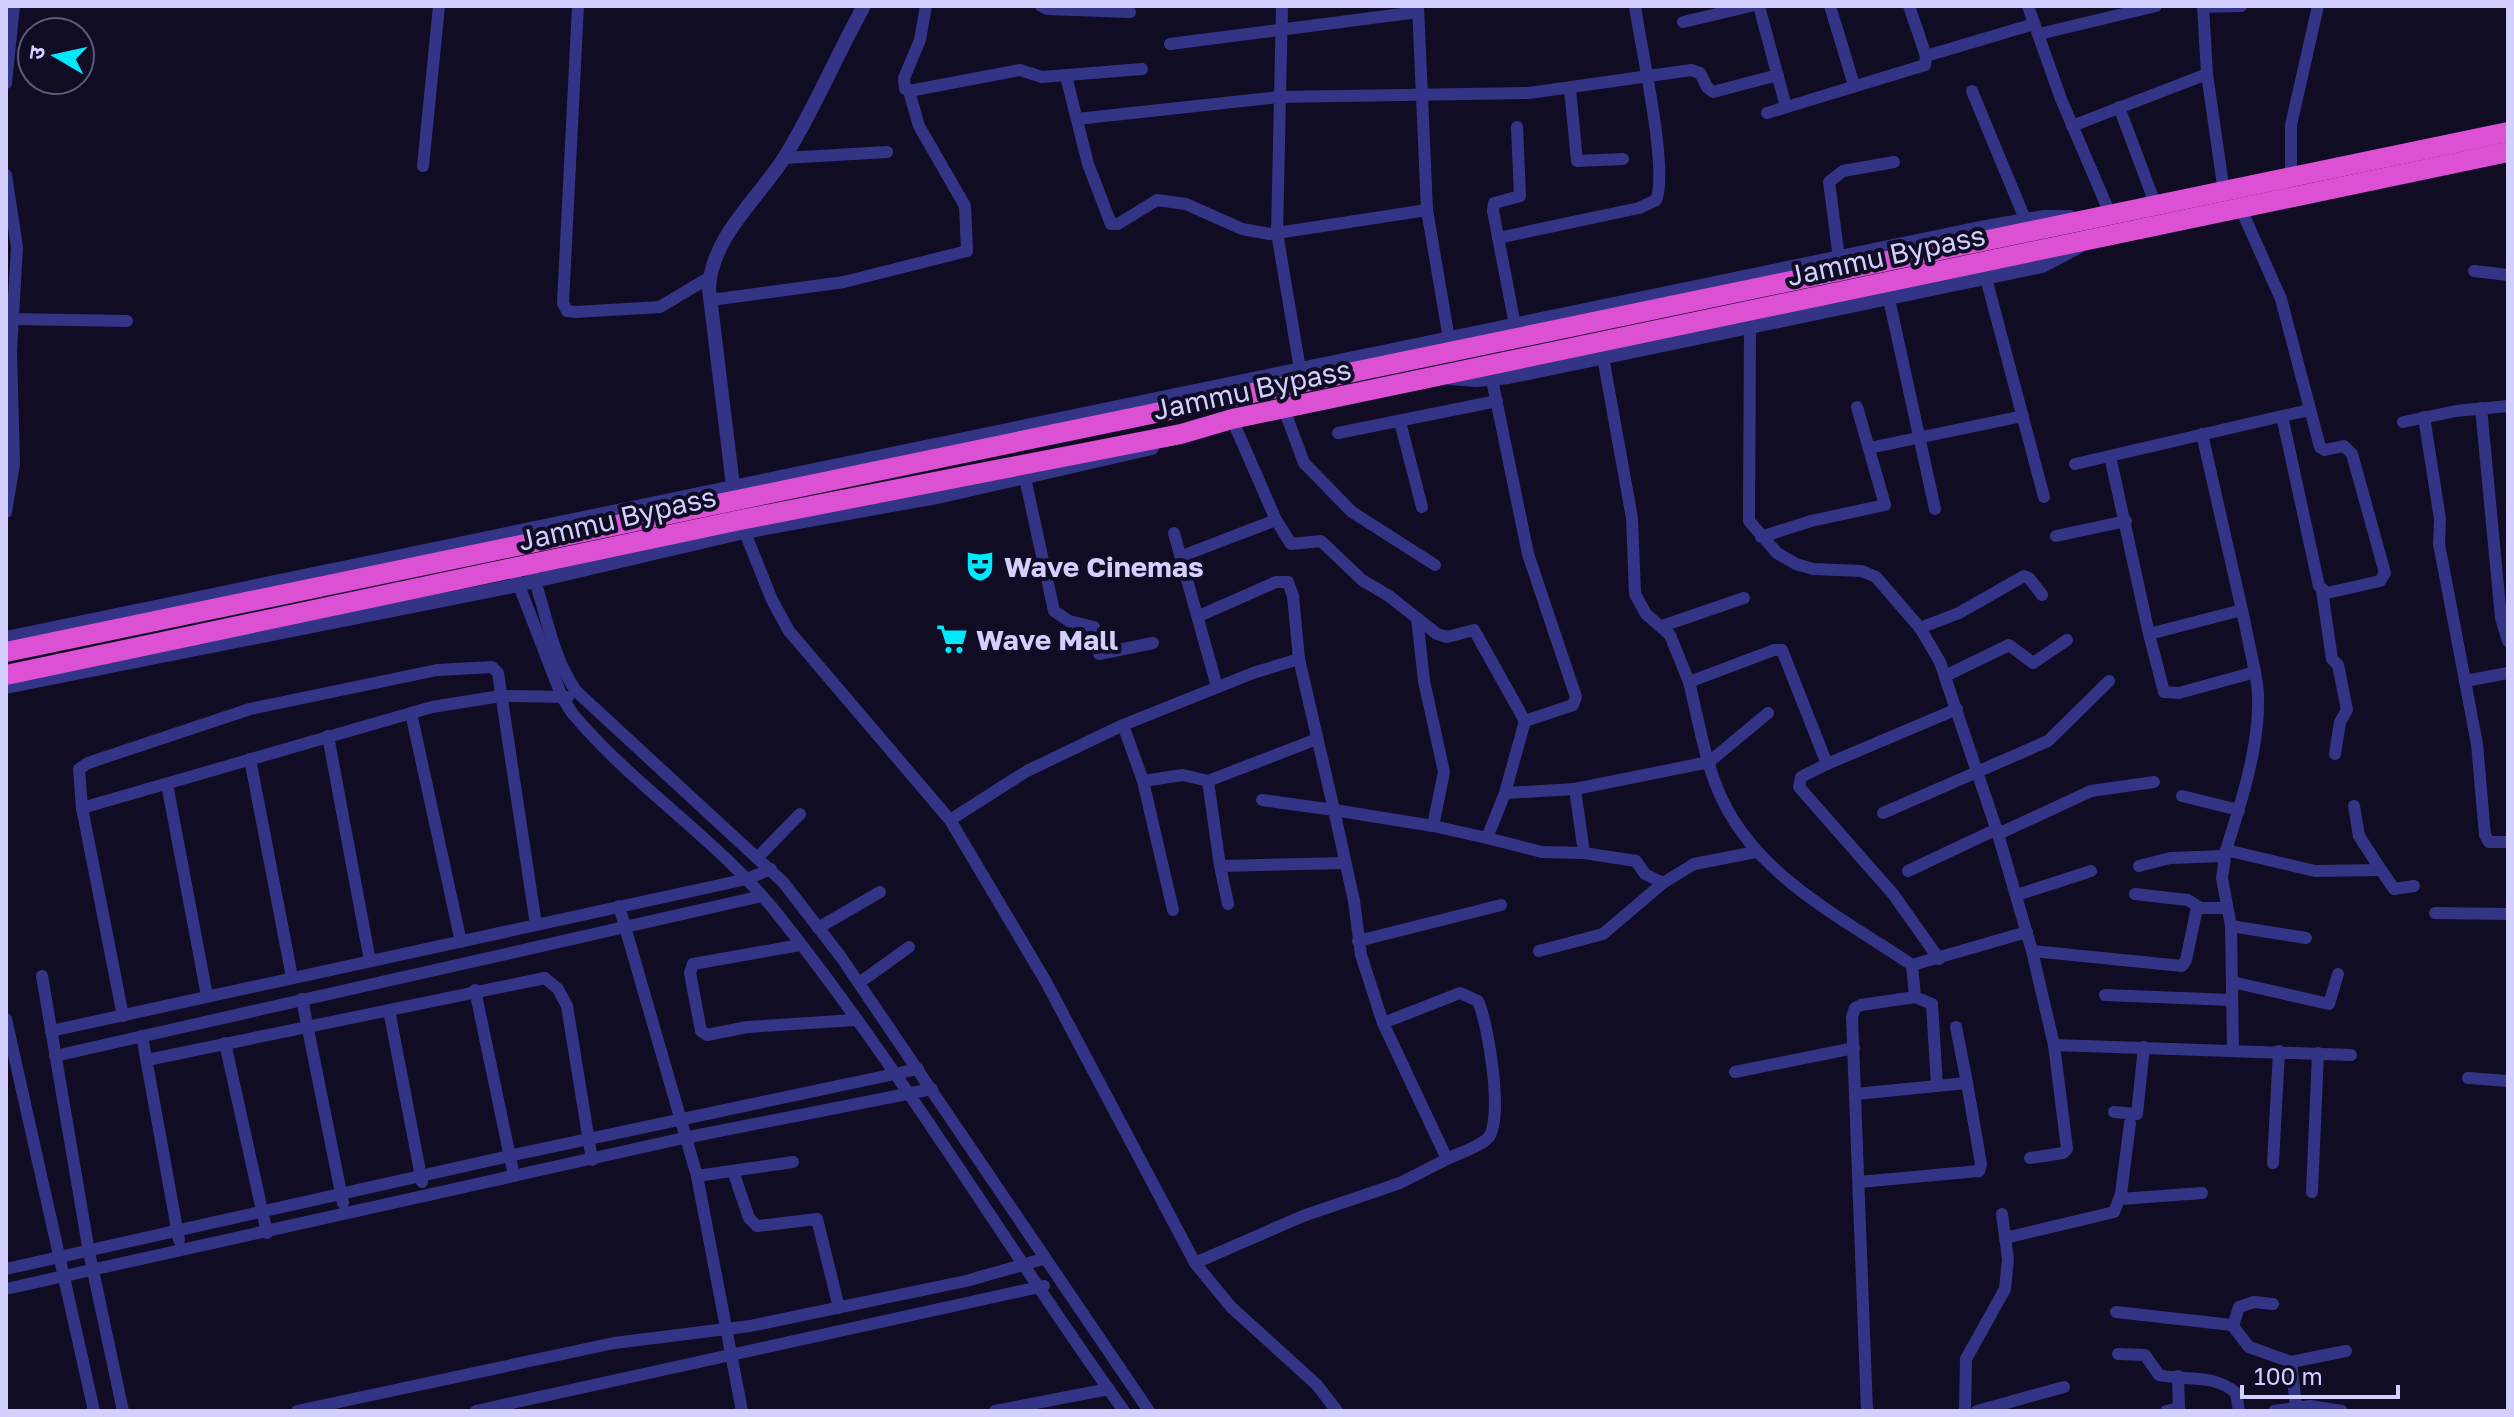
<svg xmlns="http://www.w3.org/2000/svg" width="2514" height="1417" font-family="'Golos Text','Noto Sans Devanagari',sans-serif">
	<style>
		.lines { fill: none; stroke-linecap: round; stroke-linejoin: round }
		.minor { stroke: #343486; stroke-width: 12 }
		.tertiary { stroke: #343486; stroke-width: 14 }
		.trunk { stroke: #dc50d3; stroke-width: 20 }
		.labels { text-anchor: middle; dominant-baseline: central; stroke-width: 8; stroke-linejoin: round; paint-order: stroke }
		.street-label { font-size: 28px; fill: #d3cfff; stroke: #0f0c24 }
		.poi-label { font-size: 28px; font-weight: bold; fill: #d3cfff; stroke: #0f0c24; text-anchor: start }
	</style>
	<rect width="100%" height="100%" fill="#0f0c24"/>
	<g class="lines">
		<!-- minor -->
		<g class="minor">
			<polyline points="578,6 563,303 567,311 575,312 660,307 710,277"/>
			<polyline points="926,6 920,40 904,78 905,89 909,91 1020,70 1042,77 1142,69"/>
			<polyline points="1041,6 1047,9 1130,12"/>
			<polyline points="1282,6 1277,233 1300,369"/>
			<polyline points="1418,6 1427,210 1449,339"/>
			<polyline points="1759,6 1786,107"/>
			<polyline points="1830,6 1854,85"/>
			<polyline points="2028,6 2061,99 2111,216"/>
			<polyline points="2203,6 2207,74 2224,192"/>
			<polyline points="2203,7 2241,6"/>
			<polyline points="1683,22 1751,6"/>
			<polyline points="2039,34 2156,6"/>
			<polyline points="1170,44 1418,12"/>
			<polyline points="1926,56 2034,24"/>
			<polyline points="1066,76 1088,164 1111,224 1118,224 1157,200 1186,204 1242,229 1270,234 1427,210"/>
			<polyline points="6,83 14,6"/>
			<polyline points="1570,89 1577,161 1623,159"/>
			<polyline points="1972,91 2025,219"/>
			<polyline points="2119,107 2156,206"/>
			<polyline points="1767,113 1925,65 1926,56 1909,6"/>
			<polyline points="1077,119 1279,97 1529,93 1691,70 1700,73 1707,87 1713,92 1778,75"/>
			<polyline points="2072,126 2207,74"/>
			<polyline points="784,158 887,152"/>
			<polyline points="423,166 439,6"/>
			<polyline points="6,175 17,247 11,351 14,464 6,512"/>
			<polyline points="2291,178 2291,125 2318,6"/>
			<polyline points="2241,209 2281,299 2320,447 2325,450 2344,446 2352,454 2385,573 2380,581 2327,593 2319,586 2282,416 2310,410"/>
			<path d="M1498 238 1639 208 1656 200C1669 170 1640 44 1635 6"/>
			<polyline points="1839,258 1829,182 1843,171 1894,162"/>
			<polyline points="2474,271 2508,275"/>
			<polyline points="1986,278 2044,497"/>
			<polyline points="1889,299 1935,509"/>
			<polyline points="711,300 844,282 967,251 965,206 919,126 909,91"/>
			<polyline points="9,313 12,319 127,321"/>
			<polyline points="1515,325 1493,211 1494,203 1520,196 1517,127"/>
			<polyline points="1750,327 1749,521 1777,553 1796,564 1813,569 1862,571 1876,577 1920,628 1940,662 1998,834 2032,951 2054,1045 2067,1149 2063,1153 2030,1158"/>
			<polyline points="1603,357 1632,518 1635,594 1646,614 1670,635 1689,682"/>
			<polyline points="1490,370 1528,554 1576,697 1573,705 1525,721 1505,793"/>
			<polyline points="2481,408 2501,618 2508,641"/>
			<polyline points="1284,409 1304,463 1352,512 1435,565"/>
			<polyline points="2424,417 2440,519 2439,544 2477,744 2485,835 2489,842 2508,842"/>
			<polyline points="1400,422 1422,507"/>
			<polyline points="2403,422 2456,411 2508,406"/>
			<polyline points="1338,433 1497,401"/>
			<polyline points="1869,448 2023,416"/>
			<polyline points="2110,456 2149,634 2242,610 2202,434"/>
			<polyline points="2075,464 2282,416"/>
			<polyline points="1025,478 1054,611 1069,621 1094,627 1099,654 1153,643"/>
			<polyline points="1276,520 1291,544 1321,541 1362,580 1389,596 1437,634 1447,637 1474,630 1525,721"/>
			<polyline points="742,525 772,600 789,631 950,820 1045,980 1195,1263 1231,1307 1317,1385 1337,1411"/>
			<polyline points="1174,533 1217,687"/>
			<polyline points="2056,536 2126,521"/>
			<polyline points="1761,537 1811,521 1885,505 1857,407"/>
			<polyline points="1182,556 1276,520 1232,419"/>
			<path d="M530 567C546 608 550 653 576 691L783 882 841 957 1149 1411"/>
			<path d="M513 570 562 697 572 713C634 787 719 840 779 916 904 1073 1007 1248 1124 1411"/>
			<polyline points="2322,591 2332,659 2338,665 2347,710 2340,722 2335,754"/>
			<polyline points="1199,616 1276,582 1288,582 1293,596 1299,659 1334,810 1433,826"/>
			<polyline points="1417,618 1424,681 1444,772 1433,826 1487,838"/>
			<polyline points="1662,626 1744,598"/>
			<polyline points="1920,628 1959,613 2024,576 2029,578 2042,595"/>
			<polyline points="2149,634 2164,692 2179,693 2255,672 2242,610"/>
			<path d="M2255 672C2267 724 2242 801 2226 850L2315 871 2381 870 2359 836 2354 806"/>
			<polyline points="1945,676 2009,645 2033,663 2067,640"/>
			<polyline points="2465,681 2508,673"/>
			<path d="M1957 709 1827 764 1782 650H1774L1689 682C1698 718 1704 756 1718 790 1752 874 1841 917 1912 965L2027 932"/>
			<polyline points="411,713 461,942"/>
			<polyline points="328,736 370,961"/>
			<polyline points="250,759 292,977"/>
			<polyline points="1827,764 1801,777 1799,787 1893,894 1939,959"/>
			<polyline points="1143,781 1123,725 1253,673 1299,659"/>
			<polyline points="167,784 207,996"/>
			<polyline points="1575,789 1505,793 1487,838 1542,852 1584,853"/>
			<polyline points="2182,796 2239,810"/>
			<polyline points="82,808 432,707 501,696 568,697"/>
			<polyline points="1883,813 2048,741 2109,681"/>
			<polyline points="950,820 1027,771 1123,725"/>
			<polyline points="1998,834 2091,791 2154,782"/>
			<polyline points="2226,850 2222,878 2231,926 2306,938"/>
			<polyline points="1756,852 1694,864 1663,883 1645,874 1636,861 1584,853 1575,789 1709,762 1768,713"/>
			<polyline points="759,856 800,814"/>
			<polyline points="1220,866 1208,781 1317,739"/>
			<polyline points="2139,866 2170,858 2224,856"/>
			<polyline points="2381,870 2394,889 2414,886"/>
			<polyline points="1908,871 1997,829"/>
			<polyline points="2135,894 2188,900 2199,907"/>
			<polyline points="2017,895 2091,871"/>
			<polyline points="1228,904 1220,866 1345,863"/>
			<polyline points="619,906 697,1176 742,1411"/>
			<polyline points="1173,910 1143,781 1183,775 1208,781"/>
			<polyline points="2435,913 2508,914"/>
			<polyline points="2231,926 2233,1049"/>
			<polyline points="818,928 880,892"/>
			<polyline points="1358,941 1501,905"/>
			<polyline points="800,945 693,964 690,973 701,1031 707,1035 747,1027 855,1020"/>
			<polyline points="1539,951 1603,934 1663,883"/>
			<polyline points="2032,951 2182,966 2186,960 2197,908 2227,908"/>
			<polyline points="42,976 89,1252 123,1411"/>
			<polyline points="2232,982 2329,1004 2338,974"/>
			<polyline points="859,983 909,947"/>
			<polyline points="475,990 514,1176"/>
			<polyline points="2105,995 2232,1000"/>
			<polyline points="1915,997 1932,1004 1937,1086"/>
			<polyline points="302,999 343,1203"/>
			<polyline points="389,1010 422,1182"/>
			<polyline points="123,1016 82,808 79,769 88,763 250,709 437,670 492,667 498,673 536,925"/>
			<polyline points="6,1019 94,1411"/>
			<path d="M1383 1023 1460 993 1478 1001C1488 1023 1505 1123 1487 1139 1477 1148 1459 1153 1447 1159"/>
			<polyline points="51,1031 747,879 771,869"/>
			<polyline points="142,1036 179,1240"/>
			<polyline points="225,1043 267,1233"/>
			<polyline points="2054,1045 2351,1055"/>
			<polyline points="55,1056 762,896"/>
			<polyline points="147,1060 545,978 558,989 567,1006 592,1160"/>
			<polyline points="1735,1072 1854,1048"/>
			<polyline points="2468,1078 2508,1081"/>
			<polyline points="1856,1094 1967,1083 1956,1027"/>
			<polyline points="2114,1112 2137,1114 2144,1047"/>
			<polyline points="2273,1163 2279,1051"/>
			<polyline points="733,1171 749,1218 757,1226 817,1219 839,1308"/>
			<polyline points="697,1176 793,1162"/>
			<polyline points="1859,1182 1979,1171 1981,1164 1967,1083"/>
			<polyline points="2312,1192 2318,1053"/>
			<polyline points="2120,1199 2202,1193"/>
			<polyline points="2005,1238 2114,1212 2121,1194 2130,1123"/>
			<polyline points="1195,1263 1303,1216 1400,1183 1447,1159 1383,1023 1361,955 1354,901 1334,810 1262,800"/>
			<polyline points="6,1269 509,1156 918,1069"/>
			<polyline points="6,1289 684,1138 932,1089"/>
			<polyline points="2116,1312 2232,1325 2249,1347 2291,1362 2296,1406"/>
			<polyline points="2233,1326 2239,1307 2254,1302 2273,1304"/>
			<path d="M2118 1354 2145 1355 2159 1375C2185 1381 2213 1373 2236 1393L2239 1411"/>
			<polyline points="2291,1362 2346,1351"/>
			<polyline points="297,1411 614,1343 750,1326 966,1281 1043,1259"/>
			<polyline points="476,1411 1044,1286"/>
			<polyline points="995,1411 1109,1389"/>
			<polyline points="1867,1411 1852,1017 1855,1008 1861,1005 1915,997 1912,965"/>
			<polyline points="1965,1411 1966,1359 2005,1289 2008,1259 2002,1214"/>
			<polyline points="1977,1411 2064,1387"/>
			<polyline points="2166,1411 2179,1408 2178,1376"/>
			<polyline points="2274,1411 2310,1406 2342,1411"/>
		</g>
		<!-- tertiary -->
		<g class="tertiary">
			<polyline points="1450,378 1476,380 1509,377 2042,266 2080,246"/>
			<path d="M734 494 709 289C711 237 758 199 784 158 814 110 836 56 864 6"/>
			<polyline points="6,638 1980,228 2044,217 2070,217"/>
			<polyline points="6,687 518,585 744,532 942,496 1152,448"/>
		</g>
		<!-- trunk -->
		<g class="trunk">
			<polyline points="6,652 2508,132"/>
			<polyline points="6,675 740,520 1181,434 1232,419 2508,152"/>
		</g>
	</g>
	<!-- icons -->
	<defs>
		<symbol id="theatre-bare" viewBox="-9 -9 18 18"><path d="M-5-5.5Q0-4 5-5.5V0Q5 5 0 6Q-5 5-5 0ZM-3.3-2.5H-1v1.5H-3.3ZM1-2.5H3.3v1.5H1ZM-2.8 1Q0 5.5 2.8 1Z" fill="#00e9fa" stroke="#0f0c24" stroke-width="2.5" paint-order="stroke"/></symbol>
		<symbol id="supermarket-bare" viewBox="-9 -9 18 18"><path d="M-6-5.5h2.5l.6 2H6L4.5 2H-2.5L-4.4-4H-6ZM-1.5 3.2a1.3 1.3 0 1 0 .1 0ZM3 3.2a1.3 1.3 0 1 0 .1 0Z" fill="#00e9fa" stroke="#0f0c24" stroke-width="2.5" paint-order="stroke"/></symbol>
	</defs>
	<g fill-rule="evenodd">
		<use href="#theatre-bare" x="958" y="544" width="44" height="44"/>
		<use href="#supermarket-bare" x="930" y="617" width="44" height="44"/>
	</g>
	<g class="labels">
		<!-- street labels -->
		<g class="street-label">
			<text transform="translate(1886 255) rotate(-12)">Jammu Bypass</text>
			<text transform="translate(1252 389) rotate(-12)">Jammu Bypass</text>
			<text transform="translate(617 518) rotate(-13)">Jammu Bypass</text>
		</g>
		<!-- poi labels -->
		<g class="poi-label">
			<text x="1004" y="566">Wave Cinemas</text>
			<text x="976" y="639">Wave Mall</text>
		</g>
	</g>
	<!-- border -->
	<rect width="2514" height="1417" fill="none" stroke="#d3cfff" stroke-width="16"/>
	<!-- north arrow -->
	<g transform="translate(56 56) rotate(279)"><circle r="38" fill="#0f0c24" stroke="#5d5a7c" stroke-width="2"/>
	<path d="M0-6L14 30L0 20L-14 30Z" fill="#00e9fa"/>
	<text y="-12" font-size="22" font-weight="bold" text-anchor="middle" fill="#d3cfff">उ</text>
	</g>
	<!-- scale -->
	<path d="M2242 1385v12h156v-12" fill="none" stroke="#d3cfff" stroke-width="4"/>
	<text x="2254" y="1385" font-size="24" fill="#d3cfff" stroke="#0f0c24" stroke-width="6" paint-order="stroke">100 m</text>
</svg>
